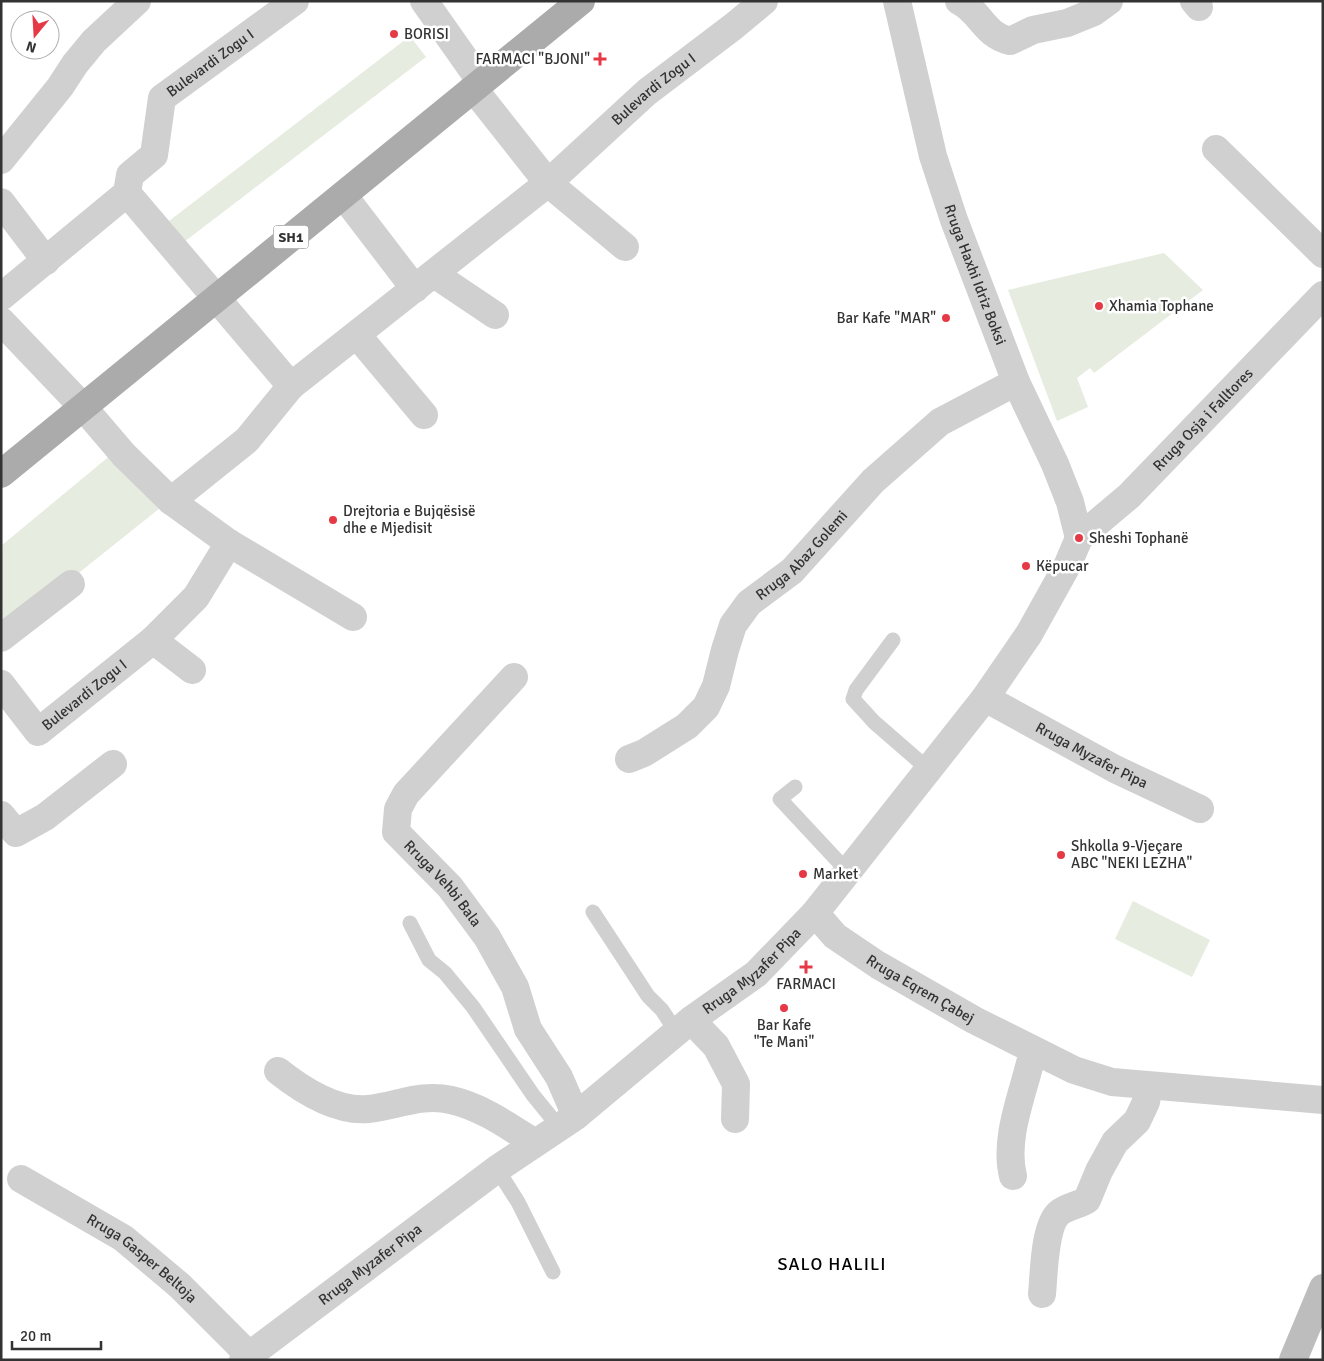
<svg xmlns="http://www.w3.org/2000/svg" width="1324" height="1361" font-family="Signika,sans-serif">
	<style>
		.green { fill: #e6ecdf }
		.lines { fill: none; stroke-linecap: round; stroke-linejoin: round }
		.lane { stroke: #d0d0d0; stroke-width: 15 }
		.street { stroke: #d0d0d0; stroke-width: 28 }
		.secondary { stroke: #bdbdbd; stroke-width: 28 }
		.primary { stroke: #ababab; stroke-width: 28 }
		.poi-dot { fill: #e63946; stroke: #fff; stroke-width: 2 }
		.labels { text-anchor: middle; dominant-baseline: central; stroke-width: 5; stroke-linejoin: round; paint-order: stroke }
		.shield { fill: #fff; stroke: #707070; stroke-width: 1 }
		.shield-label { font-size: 14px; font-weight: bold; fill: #333 }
		.poi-label { font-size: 15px; fill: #333; stroke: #fff; text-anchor: start }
		.street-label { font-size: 15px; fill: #333; stroke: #fff }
		.quarter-label { font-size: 18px; letter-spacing: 1px; fill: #000; stroke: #fff }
	</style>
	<rect width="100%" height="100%" fill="#fff"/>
	<!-- green -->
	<g class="green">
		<polygon points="410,36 426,57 184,242 169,221"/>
		<polygon points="1164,253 1203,290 1094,373 1090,368 1077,378 1088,407 1057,421 1008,290"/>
		<polygon points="112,454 160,508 1,635 1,546"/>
		<polygon points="1133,901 1210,940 1192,977 1115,939"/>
	</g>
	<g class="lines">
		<!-- lane -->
		<g class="lane">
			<polyline points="893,640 856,690 853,699 874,722 928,769"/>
			<polyline points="795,787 780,799 848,872"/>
			<polyline points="593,912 648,996 662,1010 677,1033"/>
			<polyline points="410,923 429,960 445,973 473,1007 533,1095 559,1127"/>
			<polyline points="497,1169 518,1202 553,1272"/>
		</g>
		<!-- street -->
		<g class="street">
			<polyline points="424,1 481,82"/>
			<path id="s1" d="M897 1 933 156 954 220 1016 382 1055 464 1070 502 1079 538"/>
			<path d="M959 1C981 12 984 35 1010 41L1033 30 1067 23 1094 12 1109 1"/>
			<polyline points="1194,1 1199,7"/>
			<polyline points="473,88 548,183 625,247"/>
			<polyline points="1216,149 1323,254"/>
			<polyline points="1,160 60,87 75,64 94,41 137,1"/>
			<polyline points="127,193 291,386"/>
			<polyline points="343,195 415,289"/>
			<polyline points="1,202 46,261"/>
			<polyline points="434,274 495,315"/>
			<path id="s2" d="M1 297 127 193 130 175 154 155 162 98 295 1"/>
			<polyline points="1,321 83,407 124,455 171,501 229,543 353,617"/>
			<polyline points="357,335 424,415"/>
			<path id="s3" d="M171 501 247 440 291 386 548 183 647 92 734 26 764 1"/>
			<polyline points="1,638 71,584"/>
			<polyline points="153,640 192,670"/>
			<path id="s4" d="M514 677 406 794 398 809 396 832 450 887 487 937 515 987 528 1029 559 1077 576 1116"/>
			<path id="s5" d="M1 684 38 732 153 640 196 597 229 543"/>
			<path id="s6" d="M985 698 1115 769 1200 809"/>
			<path id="s7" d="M629 759 644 753 687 726 706 707 716 686 725 650 733 625 749 603 792 571 873 481 940 422 1016 382"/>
			<polyline points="1,815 16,833 45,817 113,764"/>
			<path id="s8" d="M815 913 835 936 878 965 974 1020 1074 1070 1112 1082 1323 1100"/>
			<polyline points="691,1020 716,1046 736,1084 735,1119"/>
			<path d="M278 1071C302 1090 336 1112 368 1109 397 1106 421 1093 451 1100 482 1107 508 1126 535 1143"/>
			<path d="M1013 1176C1004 1140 1021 1099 1030 1063L1036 1053"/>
			<path id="s9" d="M21 1179 123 1238 179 1285 249 1355"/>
			<path d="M1042 1294C1044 1275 1044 1226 1059 1213 1066 1207 1079 1205 1087 1200L1099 1171 1115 1142 1137 1121 1146 1102 1149 1086"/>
			<path id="s10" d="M243 1360 497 1169 576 1116 691 1020 756 974 815 913 985 698 1029 634 1068 564 1079 538 1129 496 1323 295"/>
		</g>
		<!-- secondary -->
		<polyline class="secondary" points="1293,1360 1323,1288"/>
		<!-- primary -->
		<polyline class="primary" points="1,474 581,1"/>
	</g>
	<!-- markers -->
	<g class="poi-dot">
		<circle cx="394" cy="34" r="5"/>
		<path d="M597.5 51.5h5v5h5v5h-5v5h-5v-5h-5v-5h5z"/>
		<circle cx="1099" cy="306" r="5"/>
		<circle cx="946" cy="318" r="5"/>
		<circle cx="333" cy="520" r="5"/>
		<circle cx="1079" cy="538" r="5"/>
		<circle cx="1026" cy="566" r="5"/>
		<circle cx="1061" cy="855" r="5"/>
		<circle cx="803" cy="874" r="5"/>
		<path d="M803.5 959.5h5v5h5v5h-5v5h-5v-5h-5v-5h5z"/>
		<circle cx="784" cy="1008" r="5"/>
	</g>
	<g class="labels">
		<!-- shield labels -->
		<rect class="shield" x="273.5" y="225.5" width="35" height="23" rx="4"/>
		<g class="shield-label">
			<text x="291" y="237">SH1</text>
		</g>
		<!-- poi labels -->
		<g class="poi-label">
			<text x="404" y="34">BORISI</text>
			<text x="590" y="59" text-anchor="end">FARMACI "BJONI"</text>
			<text x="1109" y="306">Xhamia Tophane</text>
			<text x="936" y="318" text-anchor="end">Bar Kafe "MAR"</text>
			<text x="343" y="511">Drejtoria e Bujqësisë<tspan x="343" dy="17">dhe e Mjedisit</tspan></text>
			<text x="1089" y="538">Sheshi Tophanë</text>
			<text x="1036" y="566">Këpucar</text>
			<text x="1071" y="846">Shkolla 9-Vjeçare<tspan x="1071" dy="17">ABC "NEKI LEZHA"</tspan></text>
			<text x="813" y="874">Market</text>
			<text x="806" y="984" text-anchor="middle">FARMACI</text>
			<text x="784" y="1025" text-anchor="middle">Bar Kafe<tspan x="784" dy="17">"Te Mani"</tspan></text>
		</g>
		<!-- street labels -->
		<g class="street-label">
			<text stroke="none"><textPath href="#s2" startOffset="330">Bulevardi Zogu I</textPath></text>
			<text stroke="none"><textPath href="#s3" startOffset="636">Bulevardi Zogu I</textPath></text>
			<text stroke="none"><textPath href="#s1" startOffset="285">Rruga Haxhi Idriz Boksi</textPath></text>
			<text stroke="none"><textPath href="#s10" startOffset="1359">Rruga Osja i Falltores</textPath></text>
			<text stroke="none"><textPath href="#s7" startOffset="279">Rruga Abaz Golemi</textPath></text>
			<text stroke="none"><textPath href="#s5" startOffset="120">Bulevardi Zogu I</textPath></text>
			<text stroke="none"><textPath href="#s6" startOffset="121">Rruga Myzafer Pipa</textPath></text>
			<text stroke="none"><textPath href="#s4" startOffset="269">Rruga Vehbi Bala</textPath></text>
			<text stroke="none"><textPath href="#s10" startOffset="641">Rruga Myzafer Pipa</textPath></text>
			<text stroke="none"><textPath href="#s8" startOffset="131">Rruga Eqrem Çabej</textPath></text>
			<text stroke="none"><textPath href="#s9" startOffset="145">Rruga Gasper Beltoja</textPath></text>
			<text stroke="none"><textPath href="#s10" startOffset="159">Rruga Myzafer Pipa</textPath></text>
		</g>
		<!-- quarter labels -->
		<g class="quarter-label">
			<text x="832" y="1264">SALO HALILI</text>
		</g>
	</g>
	<!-- border -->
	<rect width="1324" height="1361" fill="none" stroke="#333333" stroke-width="5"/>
	<!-- north arrow -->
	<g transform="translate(35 35) rotate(198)"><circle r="24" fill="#ffffff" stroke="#adadad"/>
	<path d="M0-4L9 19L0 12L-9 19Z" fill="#e63946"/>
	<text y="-8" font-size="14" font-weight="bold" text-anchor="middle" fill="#333333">N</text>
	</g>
	<!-- scale -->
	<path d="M12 1341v8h89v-8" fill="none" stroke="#333333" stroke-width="2.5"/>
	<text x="20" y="1341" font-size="15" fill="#333333" stroke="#ffffff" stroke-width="4" paint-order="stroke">20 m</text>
</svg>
